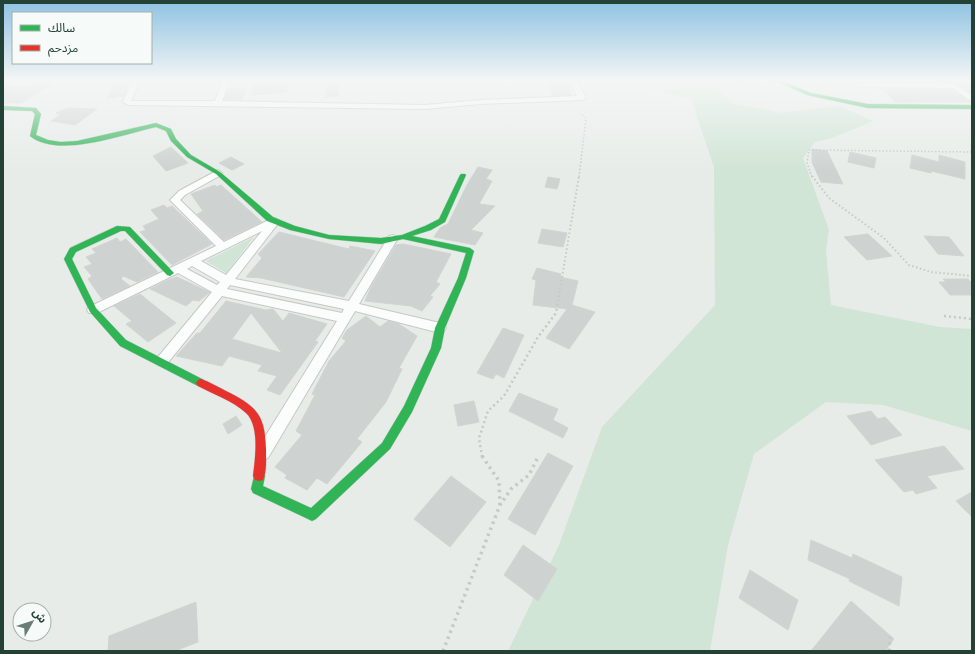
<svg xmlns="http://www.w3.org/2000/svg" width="975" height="654" font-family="Poppins,'Noto Sans Arabic',sans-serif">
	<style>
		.green { fill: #d0e5d5 }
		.building { fill: #ced3d1; stroke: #d0d5d2; fill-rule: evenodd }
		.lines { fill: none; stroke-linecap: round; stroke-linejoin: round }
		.street-casing { stroke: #c4c9c6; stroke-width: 2 }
		.fast-casing { stroke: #c2cac6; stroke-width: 1 }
		.jam-casing { stroke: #c2cac6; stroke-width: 1 }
		.path-far3 { stroke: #c2cbc7; stroke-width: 1.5; stroke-dasharray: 1.5 2; stroke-linecap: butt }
		.path-far2 { stroke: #c2cbc7; stroke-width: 2; stroke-dasharray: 1.5 2.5; stroke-linecap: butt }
		.path-far1 { stroke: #c2cbc7; stroke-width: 2.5; stroke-dasharray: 2 3; stroke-linecap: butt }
		.path { stroke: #c2cbc7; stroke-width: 3.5; stroke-dasharray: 2.5 4; stroke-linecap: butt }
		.street { fill: #fbfcfc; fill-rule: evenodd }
		.fast { fill: #30b455; fill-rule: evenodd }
		.jam { fill: #e5322d; fill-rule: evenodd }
	</style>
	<rect width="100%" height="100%" fill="#e7ece9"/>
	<!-- green -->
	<g class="green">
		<polygon points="614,80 706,80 735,104 782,113 839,106 873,121 832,138 815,142 803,158 829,230 826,250 831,305 940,327 972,329 972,431 883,405 826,402 754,454 728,545 710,651 508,651 559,545 602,427 715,305 714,167 691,99"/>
		<polygon points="254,237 226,273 206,261"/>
	</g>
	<!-- building -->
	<g class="building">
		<polygon points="115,80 131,80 124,96 107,98"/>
		<polygon points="269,80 269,82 286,80 287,92 252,95 253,82"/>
		<polygon points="549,80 568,80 571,95 552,96"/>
		<polygon points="874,80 972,80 972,94 955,82 876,82"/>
		<polygon points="52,84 21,103 3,103 3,86"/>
		<polygon points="339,84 339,96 326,97 327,85"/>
		<polygon points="247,87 242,99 224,100 228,89"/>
		<polygon points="883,89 952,89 970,102 895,102"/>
		<polygon points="68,108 97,109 75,125 51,121 60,115 56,113"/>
		<polygon points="171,147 188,163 166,171 153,156"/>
		<polygon points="812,149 827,151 843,184 821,182 812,162"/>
		<polygon points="850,152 876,158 874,168 848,162"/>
		<polygon points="912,155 939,162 939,155 965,162 965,179 931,171 931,173 910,168"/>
		<polygon points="231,157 244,164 232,170 219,163"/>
		<polygon points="478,167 492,170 486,179 492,181 479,204 495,206 471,230 483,233 475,245 434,237 440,228 448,224 467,185"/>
		<polygon points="548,177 560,179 557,189 545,187"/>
		<polygon points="215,185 216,187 221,185 262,222 224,240 197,214 203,211 191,194"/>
		<polygon points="164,205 167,208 172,206 212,244 172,265 140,232 146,230 143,226 159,219 151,210"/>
		<polygon points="542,229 567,233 563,247 538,243"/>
		<polygon points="279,232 349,249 350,246 375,251 344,297 261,278 246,277 262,258 258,254"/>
		<polygon points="868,234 892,256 867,260 844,237"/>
		<polygon points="924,236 949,237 964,256 938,254"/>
		<polygon points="117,238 120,242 126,239 158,272 137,282 123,276 121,279 130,286 102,299 88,279 92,276 84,267 92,264 86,257 96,253 92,249"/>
		<polygon points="403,244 451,254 436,282 440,284 430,296 433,297 422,311 411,306 365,301 371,287 396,245"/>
		<polygon points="537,268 561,274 560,277 578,281 572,305 595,312 569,349 546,338 567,309 533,305 536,280 532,279"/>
		<polygon points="177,277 207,291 210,292 199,301 193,300 186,306 150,289 168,280"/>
		<polygon points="943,279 968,279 972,283 972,295 950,295 939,282 946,282"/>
		<polygon points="140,294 176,323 148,342 126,324 132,321 114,306"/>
		<path d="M226 301 266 310 273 309 283 321 289 313 327 324 315 341 318 342 280 395 267 390 277 376 258 371 262 365 229 356 222 366 176 356 197 333H200ZM251 313 282 353 232 339Z"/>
		<polygon points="366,316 380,327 388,321 399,324 417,336 399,368 402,369 386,402 357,439 362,442 327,484 317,478 307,490 285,478 287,475 275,467 302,435 296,431 315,395 312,394 329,361 346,341 342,338 347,330"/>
		<polygon points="503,328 524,335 504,378 496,374 493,379 477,373"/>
		<polygon points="519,393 558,409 553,420 568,428 563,438 509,411"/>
		<polygon points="474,401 479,422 458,426 454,405"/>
		<polygon points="871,411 878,419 885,417 902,435 871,445 847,416"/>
		<polygon points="236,416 242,425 228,434 223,424"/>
		<polygon points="944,446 964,469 927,476 937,488 916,494 913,490 904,492 875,460"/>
		<polygon points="548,453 573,466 535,535 508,519"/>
		<polygon points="451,476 486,502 450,547 414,519"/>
		<polygon points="972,492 972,517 956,501"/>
		<polygon points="811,540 852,558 853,554 902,577 899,606 849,581 850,579 808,560"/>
		<polygon points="523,545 557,569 538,601 504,575"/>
		<polygon points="750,570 798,600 788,630 739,598"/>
		<polygon points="851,601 894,639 885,651 811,651"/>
		<polygon points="196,602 198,642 175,651 108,651 109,636"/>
	</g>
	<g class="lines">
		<defs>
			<g id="street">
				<polygon points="133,80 140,80 131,101 215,101 223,80 230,80 222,101 424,105 481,100 577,96 570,80 576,80 586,98 582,100 481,104 424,109 129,105 123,102"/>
				<polygon points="733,80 739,80 741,82 734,84"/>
				<polygon points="861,83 955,84 972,96 972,102 953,88 864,87 861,87"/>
				<path d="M218 170 222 173 221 175 185 195 180 200 224 242 271 219 275 218 280 221 235 279 349 301 389 236 393 235 398 238 359 304 440 323 444 325 446 328 444 331 440 333 355 311 268 458 263 460 258 458 256 453 258 448 337 321 222 296 166 365 162 366 158 365 156 361 158 357 212 292 178 273 97 313H89L87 310 89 307 216 246 170 200 179 191ZM262 231 226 275 201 261ZM192 266 220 282 217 285 187 269ZM230 285 344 309 342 313 227 289Z"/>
			</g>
			<g id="fast">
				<polygon points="774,80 781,80 811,93 868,104 972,105 972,109 868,108 807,95"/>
				<path d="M3 106 36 108 41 114 36 135 48 140 61 142 77 141 156 123 171 129 176 139 191 155 220 172 273 217 295 226 329 235 381 238 402 235 425 226 439 219 460 175 461 174H465L466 175 445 222 431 230 412 236 470 248 474 251 466 278 445 328 441 348 412 412 390 449 316 519 312 521 308 519 253 493 251 489 255 472 259 471 263 472 265 476 263 486 311 508 382 443 404 406 431 348 435 328 458 278 466 253 403 239 381 244 329 239 290 230 267 221 216 174 187 157 171 141 166 131 156 127C124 134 58 159 30 136L35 114 32 111 3 110Z"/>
				<polygon points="117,226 130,227 174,273 170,276 167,275 125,231 121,231 76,252 72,259 96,308 126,340 204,380 206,383 204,386 201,387 198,386 120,346 90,312 64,259 70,248"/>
			</g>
			<path id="jam" d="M201 379C210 382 218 387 226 391 256 406 265 414 266 449 266 459 267 471 263 480L259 481 255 480 253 476C255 459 260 426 246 413 233 401 213 394 198 386L196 383 198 380Z"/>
		</defs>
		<!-- street casing -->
		<use href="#street" class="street-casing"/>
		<!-- fast casing -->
		<use href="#fast" class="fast-casing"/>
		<!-- jam casing -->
		<use href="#jam" class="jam-casing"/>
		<!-- path-far3 -->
		<g class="path-far3">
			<polyline points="579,177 586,118 580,113"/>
			<polyline points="812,177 807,163 809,150 972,152"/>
		</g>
		<!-- path-far2 -->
		<g class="path-far2">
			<polyline points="812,176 829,198 884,238 909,265 931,272 972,276"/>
			<polyline points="558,301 579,176"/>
		</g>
		<!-- path-far1 -->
		<g class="path-far1">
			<polyline points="944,316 972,319"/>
			<polyline points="482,457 479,438 488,411 504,396 538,337 556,313 558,300"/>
		</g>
		<!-- path -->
		<g class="path">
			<polyline points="482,456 499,481 500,505"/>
			<polyline points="443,651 500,505 511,489 529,475 538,457"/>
			<polyline points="889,651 890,637"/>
		</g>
		<!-- street -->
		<use href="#street" class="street"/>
		<!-- fast -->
		<use href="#fast" class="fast"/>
		<!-- jam -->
		<use href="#jam" class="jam"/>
	</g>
	<!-- sky -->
	<linearGradient id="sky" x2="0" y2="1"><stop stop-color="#8ec2e2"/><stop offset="0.47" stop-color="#f4f6f5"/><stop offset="1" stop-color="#f4f6f5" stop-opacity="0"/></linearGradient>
	<rect width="975" height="171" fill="url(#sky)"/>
	<!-- border -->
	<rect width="975" height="654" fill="none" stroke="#244136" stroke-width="8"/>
	<!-- legend -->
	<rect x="12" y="12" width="140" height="52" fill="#f6faf8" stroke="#a2b0aa"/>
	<rect x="20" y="25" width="20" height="6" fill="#30b455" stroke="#a2b0aa"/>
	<text x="48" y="32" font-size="12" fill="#244136">سالك</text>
	<rect x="20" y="45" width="20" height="6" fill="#e5322d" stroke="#a2b0aa"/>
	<text x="48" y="52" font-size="12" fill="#244136">مزدحم</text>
	<!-- north arrow -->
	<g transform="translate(32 622) rotate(51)"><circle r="19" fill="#f6faf8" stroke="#a2b0aa"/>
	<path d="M0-3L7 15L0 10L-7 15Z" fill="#687d75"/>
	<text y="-6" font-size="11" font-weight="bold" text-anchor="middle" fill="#244136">ش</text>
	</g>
</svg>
